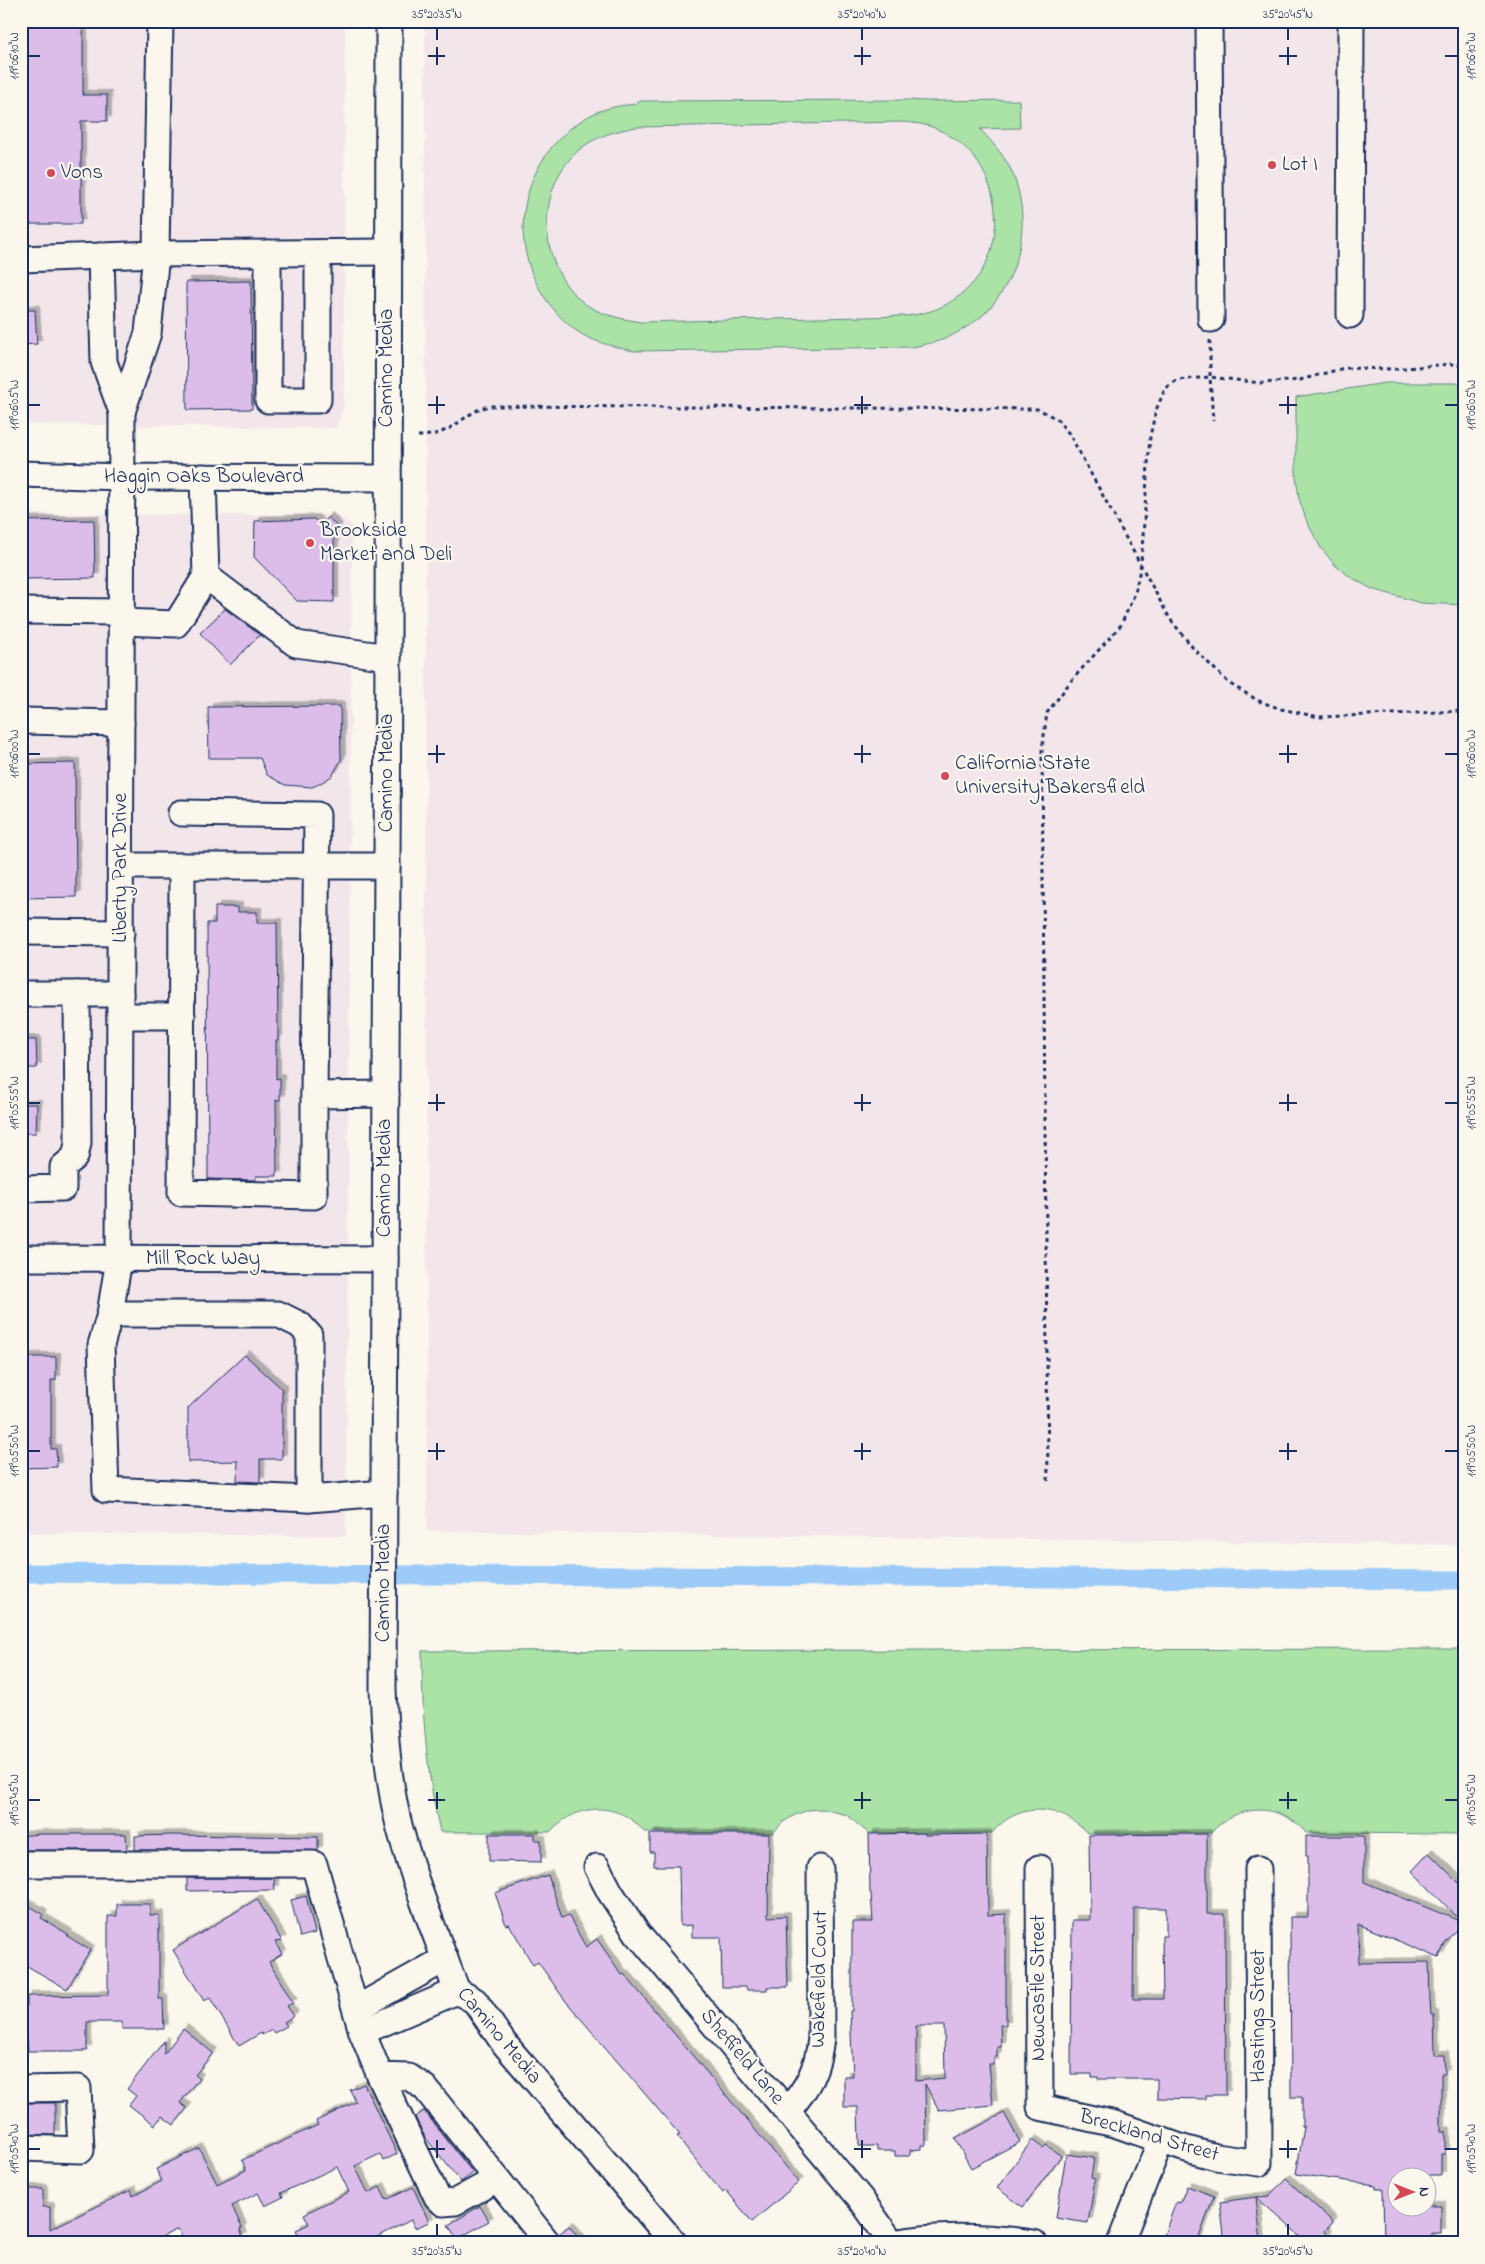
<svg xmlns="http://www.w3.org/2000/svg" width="1485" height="2264" font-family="'Indie Flower',sans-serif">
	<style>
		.built { fill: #f2e6eb }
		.green { fill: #abe3a7; stroke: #638982; fill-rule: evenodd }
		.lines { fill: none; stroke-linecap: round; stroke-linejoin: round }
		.canal { stroke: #9dcbf8; stroke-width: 19 }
		.building { fill: #dcbdea; stroke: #1b2f5e; fill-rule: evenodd; filter: url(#shadow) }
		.minor-casing { stroke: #1b2f5e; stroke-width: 29 }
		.path { stroke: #1b2f5e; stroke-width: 3; stroke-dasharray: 4 4; stroke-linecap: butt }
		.minor { stroke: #fbf7ec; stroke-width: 25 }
		.ticks { fill: none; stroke: #1b2f5e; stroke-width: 2 }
		.poi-dot { fill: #d1495b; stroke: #fbf7ec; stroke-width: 2 }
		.labels { text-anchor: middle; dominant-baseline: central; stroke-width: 4.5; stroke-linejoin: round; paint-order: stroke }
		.poi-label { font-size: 21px; fill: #1b2f5e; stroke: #fbf7ec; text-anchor: start }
		.street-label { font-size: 21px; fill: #1b2f5e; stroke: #fbf7ec }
		.neatline { fill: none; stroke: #1b2f5e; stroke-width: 2 }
		.ticks-label { font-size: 12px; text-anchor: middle; fill: #1b2f5e }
	</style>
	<defs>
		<filter id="shadow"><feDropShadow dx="4.5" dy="-4.5" stdDeviation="0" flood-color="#0004"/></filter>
	</defs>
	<rect width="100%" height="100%" fill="#fbf7ec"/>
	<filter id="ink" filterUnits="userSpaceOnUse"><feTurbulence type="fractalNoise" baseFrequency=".02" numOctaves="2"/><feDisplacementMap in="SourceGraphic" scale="10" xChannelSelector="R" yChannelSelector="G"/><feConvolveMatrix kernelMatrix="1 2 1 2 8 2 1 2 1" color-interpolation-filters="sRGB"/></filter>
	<g filter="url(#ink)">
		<!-- built -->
		<g class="built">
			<polygon points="21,21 345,21 344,406 336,428 21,424"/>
			<polygon points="425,21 1464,21 1464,1545 427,1531"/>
			<polygon points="21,514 336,515 352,525 346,1536 21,1533"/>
		</g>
		<!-- green -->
		<g class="green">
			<path d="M910 100 924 101 1019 100 1020 128 980 129C991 141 1002 153 1010 168 1034 217 1021 280 982 316 974 323 962 330 953 335 941 342 925 344 913 347L634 351C611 346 586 341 568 324 515 277 508 202 552 147 564 132 579 120 597 112 610 107 623 105 637 104L638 101ZM902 122C915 123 927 124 939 130 1006 160 1016 258 955 299 940 310 923 314 905 316L641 322C623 319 606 316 590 307 535 273 532 180 587 144 603 134 620 130 637 127Z"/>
			<polygon points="1385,383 1464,383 1464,605 1421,603 1372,589 1352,578 1336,566 1321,548 1307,522 1299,499 1296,476 1296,397"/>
			<path d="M1464 1649V1834L1306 1833C1280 1802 1236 1803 1211 1833H1087C1060 1804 1018 1801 992 1833H868L847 1815 822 1809 808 1810 795 1815 783 1822 773 1833 644 1832C619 1800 576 1803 550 1832H440C426 1768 422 1716 422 1651Z"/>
		</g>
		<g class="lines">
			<!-- canal -->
			<polyline class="canal" points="21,1573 1464,1580"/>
		</g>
		<!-- building -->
		<g class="building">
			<polygon points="21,21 83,21 83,95 107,95 107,121 81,121 81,224 21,224"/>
			<polygon points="251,281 252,409 187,410 186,282"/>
			<polygon points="21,310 35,310 37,344 21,345"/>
			<polygon points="328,517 338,528 334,533 334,602 297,601 254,557 255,521 314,519 320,525"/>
			<polygon points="94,520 95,578 21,579 21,521"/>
			<polygon points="225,609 260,635 230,665 200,633"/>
			<polygon points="340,706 341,760 332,776 319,784 312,787 285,785 267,775 260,758 209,758 208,707"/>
			<polygon points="75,763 76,897 21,898 21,764"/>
			<polygon points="215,907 238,907 238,912 257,912 257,923 277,923 278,1040 276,1040 276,1079 280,1078 280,1100 276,1100 277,1176 256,1176 256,1180 208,1179 207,923 215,923"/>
			<polygon points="21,1040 36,1040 37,1068 21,1068"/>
			<polygon points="21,1104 37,1104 36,1133 21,1133"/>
			<polygon points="245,1355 282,1389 282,1459 260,1459 260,1482 237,1481 238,1461 188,1462 188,1408"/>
			<polygon points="21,1357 56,1357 56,1380 51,1380 51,1449 56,1449 57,1467 21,1468"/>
			<path d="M925 1833V1835L987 1834 988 1915 1006 1914V2025H1000L1001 2047H997V2057H994V2064H989L993 2105 939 2110 925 2084 926 2145H921V2149L910 2150V2156H895V2151H877V2146H859L858 2107H844V2076H853L850 2011H852V1922H873L871 1893H870L869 1834ZM916 2026H944L945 2078 916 2081Z"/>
			<polygon points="38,1834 126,1834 127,1850 21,1850 21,1836"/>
			<polygon points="489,1834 535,1834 535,1840 541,1840 541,1862 489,1861"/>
			<polygon points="650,1834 769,1834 768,1917 786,1916 788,1987 767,1987 767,1990 747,1990 746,1987 722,1987 721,1937 692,1937 692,1925 680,1926 679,1866 654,1866 654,1852 650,1852"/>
			<path d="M1207 1834V1914H1225L1226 2095H1205V2099L1157 2098V2079H1098V2077H1092V2074H1071L1072 1920H1090L1089 1835ZM1134 1908H1166V1936H1162L1163 1999H1133Z"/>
			<polygon points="172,1835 318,1837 318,1851 135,1850 135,1836"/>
			<polygon points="1306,1836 1364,1836 1364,1882 1462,1922 1412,1871 1429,1853 1464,1888 1464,1924 1446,1940 1439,1958 1358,1924 1359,1963 1429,1962 1430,2001 1431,2015 1434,2015 1435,2055 1444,2055 1445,2074 1441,2074 1441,2132 1445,2132 1445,2154 1441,2154 1441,2176 1398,2176 1398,2206 1441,2206 1441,2233 1432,2233 1432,2243 1384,2243 1383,2188 1376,2188 1376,2185 1296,2174 1304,2127 1302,2127 1302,2097 1291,2097 1290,1917 1308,1917 1308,1856 1306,1856"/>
			<polygon points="548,1875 562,1918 568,1915 586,1947 597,1939 622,1975 624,1974 799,2182 752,2222 726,2190 723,2193 702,2168 677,2136 680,2135 564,1999 538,1962 533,1965 509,1924 506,1925 495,1893"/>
			<polygon points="187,1878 274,1878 275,1890 187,1891"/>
			<polygon points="306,1896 315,1933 300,1937 291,1900"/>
			<polygon points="257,1899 282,1941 275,1942 282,1954 269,1962 293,2003 287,2006 294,2016 284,2022 287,2026 274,2033 272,2030 262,2035 261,2033 239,2046 210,1998 204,2001 173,1950"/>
			<polygon points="21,1901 43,1914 41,1918 68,1934 67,1936 90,1950 67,1989 22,1963 28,1954 21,1950"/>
			<polygon points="117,1904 150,1904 150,1915 159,1915 159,1999 163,1999 164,2029 122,2029 122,2022 87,2022 87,2051 28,2051 27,2039 21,2039 21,2006 27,2006 27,1996 108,1995 108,1916 117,1916"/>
			<polygon points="183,2029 213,2053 195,2075 199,2078 180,2103 187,2108 174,2125 162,2116 155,2125 129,2105 136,2096 127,2089 164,2041 164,2054"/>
			<polygon points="364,2084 397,2154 383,2161 380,2154 355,2166 368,2193 380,2187 386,2200 413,2187 429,2222 415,2228 411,2220 365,2243 302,2243 296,2230 309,2224 304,2214 349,2192 337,2167 281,2193 283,2197 265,2206 258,2193 232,2206 242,2228 240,2229 243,2237 231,2243 184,2243 178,2229 149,2243 22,2243 22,2189 43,2189 43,2207 50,2207 50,2229 131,2190 133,2196 162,2181 156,2169 199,2148 217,2184 246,2170 242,2160 318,2125 316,2121 356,2102 350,2090"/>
			<polygon points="21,2103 55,2103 55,2135 21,2134"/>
			<polygon points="424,2111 473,2173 461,2182 425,2137 415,2117"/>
			<polygon points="1004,2113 1020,2142 971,2168 955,2139"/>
			<polygon points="1032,2140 1043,2148 1046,2145 1061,2156 1023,2207 997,2188"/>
			<polygon points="1066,2154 1094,2158 1091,2178 1095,2179 1088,2223 1056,2218"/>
			<polygon points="1286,2179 1333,2222 1325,2231 1328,2235 1321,2243 1308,2243 1256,2197 1270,2196"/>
			<polygon points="1187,2186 1214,2196 1197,2243 1161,2243 1176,2202 1180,2203"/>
			<polygon points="1256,2197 1261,2243 1225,2243 1220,2202"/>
			<polygon points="480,2206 489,2221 457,2239 448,2225"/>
			<polygon points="569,2226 583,2243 562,2243 559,2234"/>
		</g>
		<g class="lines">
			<defs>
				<g id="minor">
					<polyline points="160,21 156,254 388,252"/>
					<path d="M389 21 388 657 383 1689C385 1736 388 1783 400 1829 415 1884 437 1938 457 1991L475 2001 503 2042 674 2243"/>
					<polyline points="1209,21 1211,319"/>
					<polyline points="268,253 268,400 318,400 318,253"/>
					<polyline points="101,256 104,362 122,412"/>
					<polyline points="21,259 156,254 148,333 122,412 119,1259 110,1314 278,1314 300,1325 309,1335 309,1499 384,1493"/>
					<polyline points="1350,315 1351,21"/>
					<polyline points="21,474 122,477 387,478"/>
					<polyline points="203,477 206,576 296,644 388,657"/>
					<polyline points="21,611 121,612"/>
					<polyline points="121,622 176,624 206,576"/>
					<polyline points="21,721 121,723"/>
					<polyline points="181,813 317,815 314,1095"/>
					<polyline points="121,866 387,866"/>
					<polyline points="182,866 181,1193 314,1196 314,1095 386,1094"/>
					<polyline points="21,932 121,933"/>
					<polyline points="21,994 120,994"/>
					<polyline points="120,1016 182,1016"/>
					<polyline points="21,1189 63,1188 63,1167 75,1157 78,1143 77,994"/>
					<polyline points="21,1258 385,1259"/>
					<polyline points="110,1314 101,1345 106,1490 309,1499"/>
					<polyline points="21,1864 314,1864 362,2032 380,2076 409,2077 425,2088 548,2243"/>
					<polyline points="597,1867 610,1892 637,1933 860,2198 892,2243"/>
					<polyline points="1039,1868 1040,2107 1115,2124 1183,2148 1216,2157 1259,2163 1258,1869"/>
					<polyline points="356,2009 445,1959"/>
					<polyline points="362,2032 457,1991"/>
					<polyline points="380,2076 437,2197 443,2203 455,2202 497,2179"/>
					<polyline points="21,2089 78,2088 81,2150 21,2148"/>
					<path d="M788 2110C808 2088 818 2068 821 2038L820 1868"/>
					<path d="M892 2243C940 2234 986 2236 1034 2243"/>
					<polyline points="1120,2243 1161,2140"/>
				</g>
			</defs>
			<!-- minor casing -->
			<use href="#minor" class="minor-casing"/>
			<!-- path -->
			<g class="path">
				<polyline points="1210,340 1210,377 1213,421"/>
				<path d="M418 436C456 436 461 412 490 406L1038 409 1057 419 1070 435 1170 619 1193 648 1230 684 1259 701 1281 709 1319 717 1464 711"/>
				<polyline points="1048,1481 1042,751 1047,713 1071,681 1121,625 1135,593 1141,564 1150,436 1156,410 1165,389 1177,380 1210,377 1261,383 1300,380 1344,368 1395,369 1450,364 1464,366"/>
			</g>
			<!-- minor -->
			<use href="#minor" class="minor"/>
		</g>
	</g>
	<!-- ticks -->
	<path class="ticks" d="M437 28V40M862 28V40M1288 28V40M437 47V65M862 47V65M1288 47V65M28 56H40M428 56H445M854 56H871M1279 56H1297M1445 56H1458M437 396V414M862 396V414M1288 396V414M28 405H40M428 405H445M854 405H871M1279 405H1297M1445 405H1458M437 745V763M862 745V763M1288 745V763M28 754H40M428 754H445M854 754H871M1279 754H1297M1445 754H1458M437 1094V1111M862 1094V1111M1288 1094V1111M28 1103H40M428 1103H445M854 1103H871M1279 1103H1297M1445 1103H1458M437 1443V1460M862 1443V1460M1288 1443V1460M28 1451H40M428 1451H445M854 1451H871M1279 1451H1297M1445 1451H1458M437 1792V1809M862 1792V1809M1288 1792V1809M28 1800H40M428 1800H445M854 1800H871M1279 1800H1297M1445 1800H1458M437 2140V2158M862 2140V2158M1288 2140V2158M28 2149H40M428 2149H445M854 2149H871M1279 2149H1297M1445 2149H1458M437 2224V2236M862 2224V2236M1288 2224V2236"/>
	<!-- markers -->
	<g class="poi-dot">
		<circle cx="1272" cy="165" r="5"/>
		<circle cx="51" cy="173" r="5"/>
		<circle cx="310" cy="543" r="5"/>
		<circle cx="945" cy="776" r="5"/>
	</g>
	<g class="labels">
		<!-- poi labels -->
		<g class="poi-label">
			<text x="1282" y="165">Lot I</text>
			<text x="61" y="173">Vons</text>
			<text x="320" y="531">Brookside<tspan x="320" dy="24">Market and Deli</tspan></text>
			<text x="955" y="764">California State<tspan x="955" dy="24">University Bakersfield</tspan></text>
		</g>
		<!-- street labels -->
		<g class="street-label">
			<text transform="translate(387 368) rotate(-90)">Camino Media</text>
			<text x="204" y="477">Haggin Oaks Boulevard</text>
			<text transform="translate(387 773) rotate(-90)">Camino Media</text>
			<text transform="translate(121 868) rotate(-90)">Liberty Park Drive</text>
			<text transform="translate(385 1178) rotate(-90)">Camino Media</text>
			<text x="203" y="1259">Mill Rock Way</text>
			<text transform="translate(384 1583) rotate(-90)">Camino Media</text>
			<text transform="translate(820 1979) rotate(-89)">Wakefield Court</text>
			<text transform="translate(1039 1988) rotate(-90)">Newcastle Street</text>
			<text transform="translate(1259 2016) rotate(-90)">Hastings Street</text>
			<text transform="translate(499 2036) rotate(50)">Camino Media</text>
			<text transform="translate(742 2057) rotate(50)">Sheffield Lane</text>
			<text transform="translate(1149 2136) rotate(16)">Breckland Street</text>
		</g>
	</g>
	<!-- margin -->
	<rect width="1485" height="2264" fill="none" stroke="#fbf7ec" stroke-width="55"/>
	<!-- north arrow -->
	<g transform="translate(1412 2192) rotate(90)"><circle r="24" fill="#fbf7ec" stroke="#a1a7b3"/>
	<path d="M0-4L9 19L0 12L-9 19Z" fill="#d1495b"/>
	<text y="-8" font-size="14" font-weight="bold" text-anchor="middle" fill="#1b2f5e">N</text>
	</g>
	<rect x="28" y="28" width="1430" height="2208" class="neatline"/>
	<g class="ticks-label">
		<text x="437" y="18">35°20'35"N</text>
		<text x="862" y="18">35°20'40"N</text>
		<text x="1288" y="18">35°20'45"N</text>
		<text transform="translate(1471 56) rotate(-90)" y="4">119°06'10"W</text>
		<text transform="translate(14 56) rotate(-90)" y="4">119°06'10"W</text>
		<text transform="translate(1471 405) rotate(-90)" y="4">119°06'05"W</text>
		<text transform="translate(14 405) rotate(-90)" y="4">119°06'05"W</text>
		<text transform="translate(14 754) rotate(-90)" y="4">119°06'00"W</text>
		<text transform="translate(1471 754) rotate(-90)" y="4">119°06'00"W</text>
		<text transform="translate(1471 1103) rotate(-90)" y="4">119°05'55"W</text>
		<text transform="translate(14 1103) rotate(-90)" y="4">119°05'55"W</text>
		<text transform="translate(14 1451) rotate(-90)" y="4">119°05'50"W</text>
		<text transform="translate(1471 1451) rotate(-90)" y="4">119°05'50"W</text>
		<text transform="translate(14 1800) rotate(-90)" y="4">119°05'45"W</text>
		<text transform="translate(1471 1800) rotate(-90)" y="4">119°05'45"W</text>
		<text transform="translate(1471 2149) rotate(-90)" y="4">119°05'40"W</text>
		<text transform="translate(14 2149) rotate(-90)" y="4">119°05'40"W</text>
		<text x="437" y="2255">35°20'35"N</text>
		<text x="862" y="2255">35°20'40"N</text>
		<text x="1288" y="2255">35°20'45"N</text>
	</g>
</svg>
